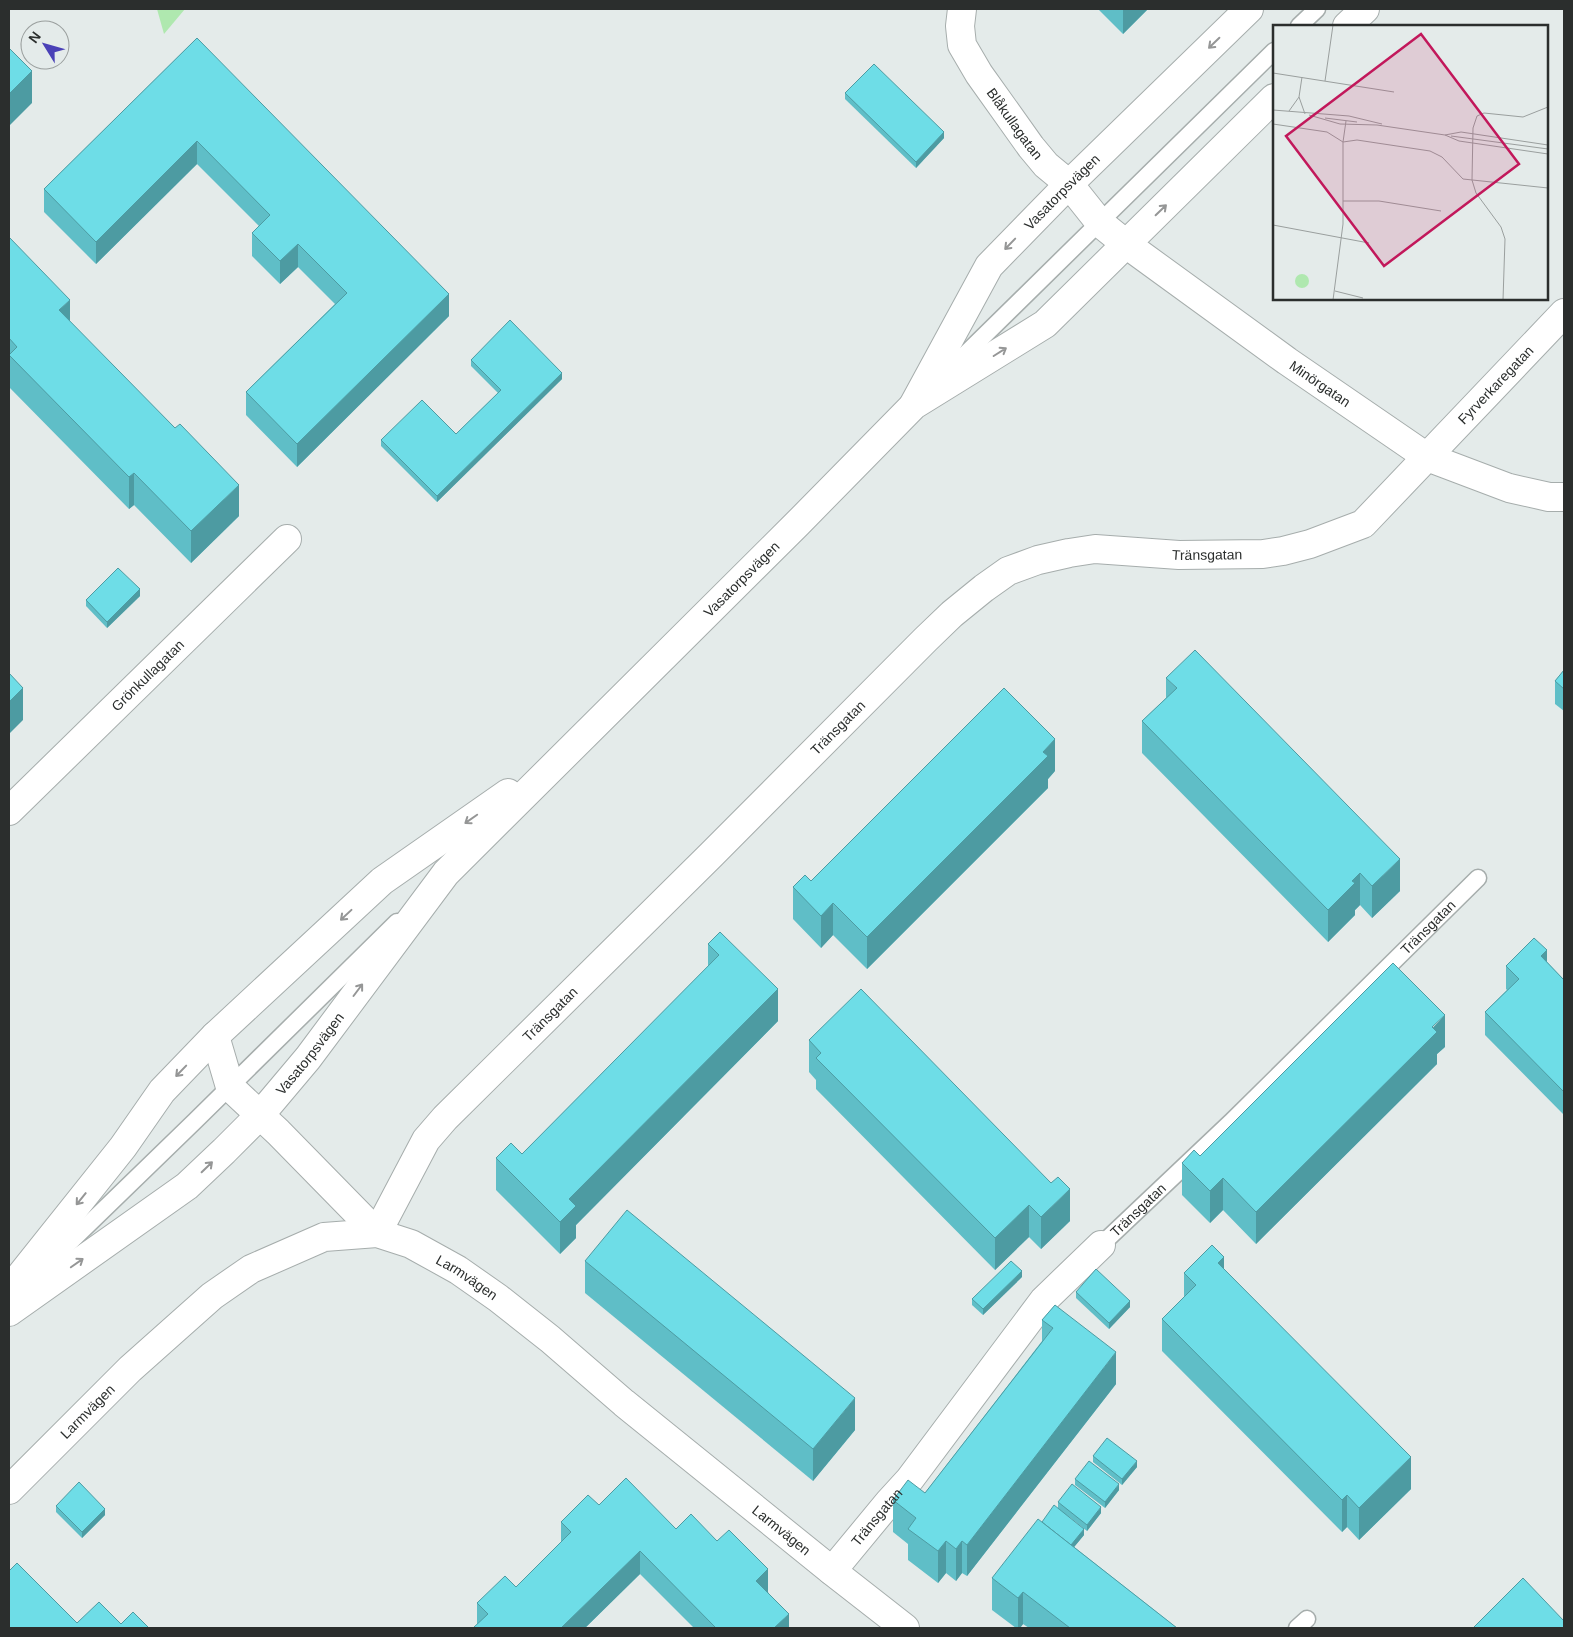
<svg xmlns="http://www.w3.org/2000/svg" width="1573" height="1637" font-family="Helvetica,sans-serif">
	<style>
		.green { fill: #afe8af }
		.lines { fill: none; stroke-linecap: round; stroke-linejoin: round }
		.service-casing { stroke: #a6adac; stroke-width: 19 }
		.minor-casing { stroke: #a6adac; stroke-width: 30 }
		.secondary-casing { stroke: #a6adac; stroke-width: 30 }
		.service { stroke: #fff; stroke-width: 16 }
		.minor { stroke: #fff; stroke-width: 28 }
		.secondary { stroke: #fff; stroke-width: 28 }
		.wall { fill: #5fbec7 }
		.shaded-wall { fill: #4d9ba2 }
		.building { fill: #6edde7; stroke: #4d9ba2 }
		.oneway { stroke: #959696 }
		.labels { text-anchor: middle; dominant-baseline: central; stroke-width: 4; stroke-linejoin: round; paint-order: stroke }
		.street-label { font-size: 14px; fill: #2b2e2d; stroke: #e4ebea }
		.inset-road { fill: none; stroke: #9a9f9e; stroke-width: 1 }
		.view { fill: #c2185b; fill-opacity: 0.15; stroke: #c2185b; stroke-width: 2.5 }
		.inset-edge { fill: none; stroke: #2b2e2d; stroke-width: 2.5 }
	</style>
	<rect width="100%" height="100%" fill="#e4ebea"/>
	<!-- green -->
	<polygon class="green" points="157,9 185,9 164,34"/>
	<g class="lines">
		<defs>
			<g id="service">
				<polyline points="1299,26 1317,9"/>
				<polyline points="942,377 1274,51"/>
				<path id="s1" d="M1101 1245 1232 1121 1478 878"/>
				<polyline points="32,1279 195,1121 397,922"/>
				<polyline points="1297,1628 1307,1619"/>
			</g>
			<g id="minor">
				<path id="s2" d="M962 9 960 26 962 45 979 74 1031 147 1046 165 1069 184 1100 223 1126 244 1287 361 1427 457 1509 488 1549 497H1564"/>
				<path id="s3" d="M9 811 287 539"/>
				<polyline points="215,1036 230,1087 278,1132 377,1233"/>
				<path id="s4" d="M377 1233 426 1140 445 1118 711 855 926 639 952 614 984 588 1008 571 1038 560 1069 553 1095 549 1179 555 1263 554 1283 551 1310 544 1363 524 1564 313"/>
				<path id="s5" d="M9 1490 130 1369 212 1296 251 1269 324 1237 377 1233 411 1244 458 1270 498 1298 550 1339 624 1403 832 1571 905 1628"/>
				<path id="s6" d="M832 1571 889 1502 910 1479 1044 1300 1101 1245"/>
			</g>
			<g id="secondary">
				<polyline points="1347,26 1365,9"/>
				<path id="s7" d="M914 404 989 266 1069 184 1249 9"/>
				<polyline points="9,1290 123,1147 162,1091 215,1036 382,881 508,793"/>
				<path id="s8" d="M9 1312 187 1186 224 1151 260 1115 308 1058 446 873 797 524 914 405 1045 324 1274 98"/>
			</g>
		</defs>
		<!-- service casing -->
		<use href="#service" class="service-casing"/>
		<!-- minor casing -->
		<use href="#minor" class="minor-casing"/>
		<!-- secondary casing -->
		<use href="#secondary" class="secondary-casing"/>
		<!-- service -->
		<use href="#service" class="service"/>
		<!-- minor -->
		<use href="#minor" class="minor"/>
		<!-- secondary -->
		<use href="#secondary" class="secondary"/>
	</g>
	<!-- wall -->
	<g class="wall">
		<polygon points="1098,9 1148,9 1123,34"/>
		<polygon points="197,38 449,316 297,467 246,415 246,392 335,304 298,267 280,284 252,256 252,233 259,226 197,164 96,264 44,212 44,189"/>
		<polygon points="845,93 944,138 916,168 845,99"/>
		<polygon points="9,237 70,322 239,516 191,563 134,505 129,509 9,387"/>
		<polygon points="471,360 562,379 437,502 381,446 381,440 456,434 498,393 471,366"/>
		<polygon points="140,596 107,628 86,606 86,600"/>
		<polygon points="1564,670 1564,711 1555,704 1555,681"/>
		<polygon points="1166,678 1400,891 1372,918 1360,905 1355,910 1355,915 1328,942 1142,753 1142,721 1166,698"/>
		<polygon points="1055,771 1048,779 1048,788 867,969 833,935 821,948 793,919 793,887 811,881"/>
		<polygon points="720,932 778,1021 576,1225 576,1238 560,1254 496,1190 496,1158 522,1154 708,967 708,944"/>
		<polygon points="1547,962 1564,980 1564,1115 1485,1035 1485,1012 1507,990 1506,989 1506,966"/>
		<polygon points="809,1040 1070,1221 1041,1249 1029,1237 995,1270 816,1089 816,1080 809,1072"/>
		<polygon points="1445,1047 1437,1054 1437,1064 1256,1244 1223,1210 1210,1223 1182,1195 1182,1163 1200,1156"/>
		<polygon points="585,1261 855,1430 813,1481 585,1293"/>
		<polygon points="1224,1269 1411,1489 1359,1540 1347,1527 1342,1532 1162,1351 1162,1319 1184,1298 1184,1273"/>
		<polygon points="1022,1277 983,1315 972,1305 972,1299"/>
		<polygon points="1076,1292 1130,1307 1109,1329 1076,1298"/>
		<polygon points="1055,1305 1116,1384 967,1576 962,1573 956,1581 946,1573 938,1583 908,1560 908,1544 893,1532 893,1500 925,1493 1042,1341 1042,1320"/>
		<polygon points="1093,1456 1137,1467 1122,1485 1093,1462"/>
		<polygon points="1075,1479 1119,1490 1105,1508 1075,1485"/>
		<polygon points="1058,1502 1101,1513 1087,1531 1067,1515 1084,1535 1074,1547 1177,1628 1029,1628 1023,1624 1020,1628 1016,1628 992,1610 992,1578 1042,1522 1058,1508"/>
		<polygon points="599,1505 676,1529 768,1592 789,1628 694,1628 640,1574 585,1628 473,1628 477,1625 477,1603 516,1587 561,1542 561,1522"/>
		<polygon points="56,1506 105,1515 82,1538 56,1512"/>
	</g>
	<!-- shaded-wall -->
	<g class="shaded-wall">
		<polygon points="1123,9 1148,9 1123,34"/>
		<polygon points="32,71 32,103 9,126 9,94"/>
		<polygon points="944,132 944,138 916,168 916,162"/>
		<polygon points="197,141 197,164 96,264 96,242"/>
		<polygon points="298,244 298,267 280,284 280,261"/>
		<polygon points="449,294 449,316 297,467 297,444"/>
		<polygon points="70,300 70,332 59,310"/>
		<polygon points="562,373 562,379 437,502 437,496"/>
		<polygon points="134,473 134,505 129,509 129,477"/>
		<polygon points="239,485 239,516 191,563 191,531"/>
		<polygon points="140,589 140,596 107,628 107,622"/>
		<polygon points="23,688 23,720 9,734 9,702"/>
		<polygon points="1055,739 1055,771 1048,779 1048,788 867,969 867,937"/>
		<polygon points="1400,859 1400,891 1372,918 1372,886"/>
		<polygon points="1360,873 1360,905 1355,910 1355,915 1328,942 1328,910 1352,881"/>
		<polygon points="833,903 833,935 821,948 821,916"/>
		<polygon points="1547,950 1547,973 1541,956"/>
		<polygon points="778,989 778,1021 576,1225 576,1238 560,1254 560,1222 569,1199"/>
		<polygon points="1445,1015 1445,1047 1437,1054 1437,1064 1256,1244 1256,1212"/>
		<polygon points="1223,1178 1223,1210 1210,1223 1210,1191"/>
		<polygon points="1070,1189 1070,1221 1041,1249 1041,1217"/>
		<polygon points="1029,1205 1029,1237 995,1270 995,1238"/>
		<polygon points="1224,1257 1224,1289 1218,1263"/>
		<polygon points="1022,1271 1022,1277 983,1315 983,1309"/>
		<polygon points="1130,1301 1130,1307 1109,1329 1109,1323"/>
		<polygon points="1116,1352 1116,1384 967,1576 967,1545"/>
		<polygon points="855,1398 855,1430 813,1481 813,1449"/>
		<polygon points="1411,1457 1411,1489 1359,1540 1359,1508"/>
		<polygon points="1137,1461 1137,1467 1122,1485 1122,1479"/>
		<polygon points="1119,1484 1119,1490 1105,1508 1105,1502"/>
		<polygon points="1347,1495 1347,1527 1342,1532 1342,1500"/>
		<polygon points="1101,1507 1101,1513 1087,1531 1087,1525"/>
		<polygon points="105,1509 105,1515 82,1538 82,1532"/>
		<polygon points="1084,1529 1084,1535 1070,1552 1070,1546"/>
		<polygon points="946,1541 946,1573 938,1583 938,1551"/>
		<polygon points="962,1541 962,1573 956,1581 956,1549"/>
		<polygon points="640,1551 640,1574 585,1628 561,1628"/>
		<polygon points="768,1569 768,1592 756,1603 756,1581"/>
		<polygon points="1023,1592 1023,1624 1020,1628 1018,1628 1018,1598"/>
		<polygon points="789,1614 789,1628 774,1628"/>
	</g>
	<!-- building -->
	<g class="building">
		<polygon points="197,38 449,294 297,444 246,392 347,293 298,244 280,261 252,233 270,215 197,141 96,242 44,189"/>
		<polygon points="9,48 32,71 9,94"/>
		<polygon points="874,64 944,132 916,162 845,93"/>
		<polygon points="9,237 70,300 59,310 175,428 180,424 239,485 191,531 134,473 129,477 9,355 17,347 9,338"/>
		<polygon points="510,320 562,373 437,496 381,440 422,400 456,434 501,390 471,360"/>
		<polygon points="118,568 140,589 107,622 86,600"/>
		<polygon points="1195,650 1400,859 1372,886 1360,873 1352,881 1355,883 1328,910 1142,721 1177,688 1166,678"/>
		<polygon points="1564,670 1564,689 1555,681"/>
		<polygon points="9,673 23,688 9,702"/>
		<polygon points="1004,688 1055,739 1043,752 1048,756 867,937 833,903 821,916 793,887 805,875 811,881"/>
		<polygon points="720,932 778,989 569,1199 576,1206 560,1222 496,1158 511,1143 522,1154 719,955 708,944"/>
		<polygon points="1534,938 1547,950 1541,956 1564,980 1564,1092 1485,1012 1519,979 1506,966"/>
		<polygon points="1393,963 1445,1015 1432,1027 1437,1032 1256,1212 1223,1178 1210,1191 1182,1163 1194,1150 1200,1156"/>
		<polygon points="861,989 1051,1183 1058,1177 1070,1189 1041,1217 1029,1205 995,1238 816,1058 821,1053 809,1040"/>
		<polygon points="627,1210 855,1398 813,1449 585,1261"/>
		<polygon points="1212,1245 1224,1257 1218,1263 1411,1457 1359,1508 1347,1495 1342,1500 1162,1319 1196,1285 1184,1273"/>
		<polygon points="1011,1261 1022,1271 983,1309 972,1299"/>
		<polygon points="1096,1269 1130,1301 1109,1323 1076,1292"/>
		<polygon points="1055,1305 1116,1352 967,1545 962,1541 956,1549 946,1541 938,1551 908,1529 916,1518 893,1500 908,1480 925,1493 1053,1328 1042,1320"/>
		<polygon points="1107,1438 1137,1461 1122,1479 1093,1456"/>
		<polygon points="1089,1461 1119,1484 1105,1502 1075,1479"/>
		<polygon points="626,1478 676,1529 691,1514 717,1541 729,1530 768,1569 756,1581 789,1614 774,1628 716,1628 640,1551 561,1628 473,1628 488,1614 477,1603 505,1576 516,1587 571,1532 561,1522 588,1495 599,1505"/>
		<polygon points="79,1482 105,1509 82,1532 56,1506"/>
		<polygon points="1072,1484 1101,1507 1087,1525 1058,1502"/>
		<polygon points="1054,1505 1084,1529 1071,1545 1042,1522"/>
		<polygon points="1038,1519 1177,1628 1070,1628 1023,1592 1018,1598 992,1578"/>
		<polygon points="17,1563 77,1623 99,1602 121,1624 133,1612 149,1628 9,1628 9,1571"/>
		<polygon points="1523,1578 1564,1621 1564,1628 1473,1628"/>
	</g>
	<!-- one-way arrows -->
	<defs><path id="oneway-shaft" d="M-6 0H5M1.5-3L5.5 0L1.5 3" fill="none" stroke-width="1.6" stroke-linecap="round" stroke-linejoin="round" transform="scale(1.25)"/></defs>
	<g class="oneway">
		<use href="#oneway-shaft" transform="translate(1214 43) rotate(136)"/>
		<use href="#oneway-shaft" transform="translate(1161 210) rotate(-44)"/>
		<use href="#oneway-shaft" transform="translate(1010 244) rotate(134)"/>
		<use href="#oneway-shaft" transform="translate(1000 352) rotate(-32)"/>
		<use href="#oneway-shaft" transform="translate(471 819) rotate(145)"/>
		<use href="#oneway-shaft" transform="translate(346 915) rotate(137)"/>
		<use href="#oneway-shaft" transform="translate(358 990) rotate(-53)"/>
		<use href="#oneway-shaft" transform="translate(181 1071) rotate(134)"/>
		<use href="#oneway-shaft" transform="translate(207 1167) rotate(-44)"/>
		<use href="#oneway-shaft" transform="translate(81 1199) rotate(129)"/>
		<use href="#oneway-shaft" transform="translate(77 1263) rotate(-35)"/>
	</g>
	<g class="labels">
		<!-- street labels -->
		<g class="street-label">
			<text stroke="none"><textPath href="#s2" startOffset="131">Blåkullagatan</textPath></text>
			<text stroke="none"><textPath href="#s7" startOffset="261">Vasatorpsvägen</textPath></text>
			<text stroke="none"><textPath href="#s2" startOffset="535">Minörgatan</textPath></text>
			<text stroke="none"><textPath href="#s4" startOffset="1475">Fyrverkaregatan</textPath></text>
			<text stroke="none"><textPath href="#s4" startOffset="1122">Tränsgatan</textPath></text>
			<text stroke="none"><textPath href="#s8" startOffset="1042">Vasatorpsvägen</textPath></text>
			<text stroke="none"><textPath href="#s3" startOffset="194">Grönkullagatan</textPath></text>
			<text stroke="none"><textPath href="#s4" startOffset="688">Tränsgatan</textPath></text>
			<text stroke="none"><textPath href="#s1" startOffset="456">Tränsgatan</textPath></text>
			<text stroke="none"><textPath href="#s4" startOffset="282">Tränsgatan</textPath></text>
			<text stroke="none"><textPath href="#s8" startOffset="399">Vasatorpsvägen</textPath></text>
			<text stroke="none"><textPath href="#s1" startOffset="51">Tränsgatan</textPath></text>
			<text stroke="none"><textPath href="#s5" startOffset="562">Larmvägen</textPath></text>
			<text stroke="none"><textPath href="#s5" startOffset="111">Larmvägen</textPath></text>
			<text stroke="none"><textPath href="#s6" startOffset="70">Tränsgatan</textPath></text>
			<text stroke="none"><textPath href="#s5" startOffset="966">Larmvägen</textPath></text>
		</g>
	</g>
	<!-- overview -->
	<g transform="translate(1273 25)">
		<rect width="275" height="275" fill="#e4ebea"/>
		<path d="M22 256a7 7 0 1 1 14 0a7 7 0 1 1-14 0Z" fill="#afe8af"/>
		<path class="inset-road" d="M0 48 121 67M29 52 26 72 32 89M52 56 60 0M0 85 76 91 109 99M16 86 26 72M36 90 67 99 104 100 172 110 186 116 275 129M52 93 84 97M0 99 54 107 70 117V199L60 275M172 110 188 107 275 120M178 111 275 124M70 117 84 115 157 126 169 132 190 154 275 163M70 117 73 96M70 176H106L168 186M0 200 96 218M62 266 90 273M230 275 232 214 228 202 203 168 199 155 200 103 204 91 211 88 250 92 275 82"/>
		<path class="view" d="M148 9 246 139 111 241 13 111Z"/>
		<rect width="275" height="275" class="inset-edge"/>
	</g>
	<!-- border -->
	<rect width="1573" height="1637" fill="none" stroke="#2b2e2d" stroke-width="20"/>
	<!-- north arrow -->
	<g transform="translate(45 45) rotate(307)"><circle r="24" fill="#e4ebea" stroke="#9a9f9e"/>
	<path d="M0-4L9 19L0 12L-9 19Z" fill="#4a41b7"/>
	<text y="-8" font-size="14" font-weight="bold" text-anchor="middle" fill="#2b2e2d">N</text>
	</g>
</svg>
